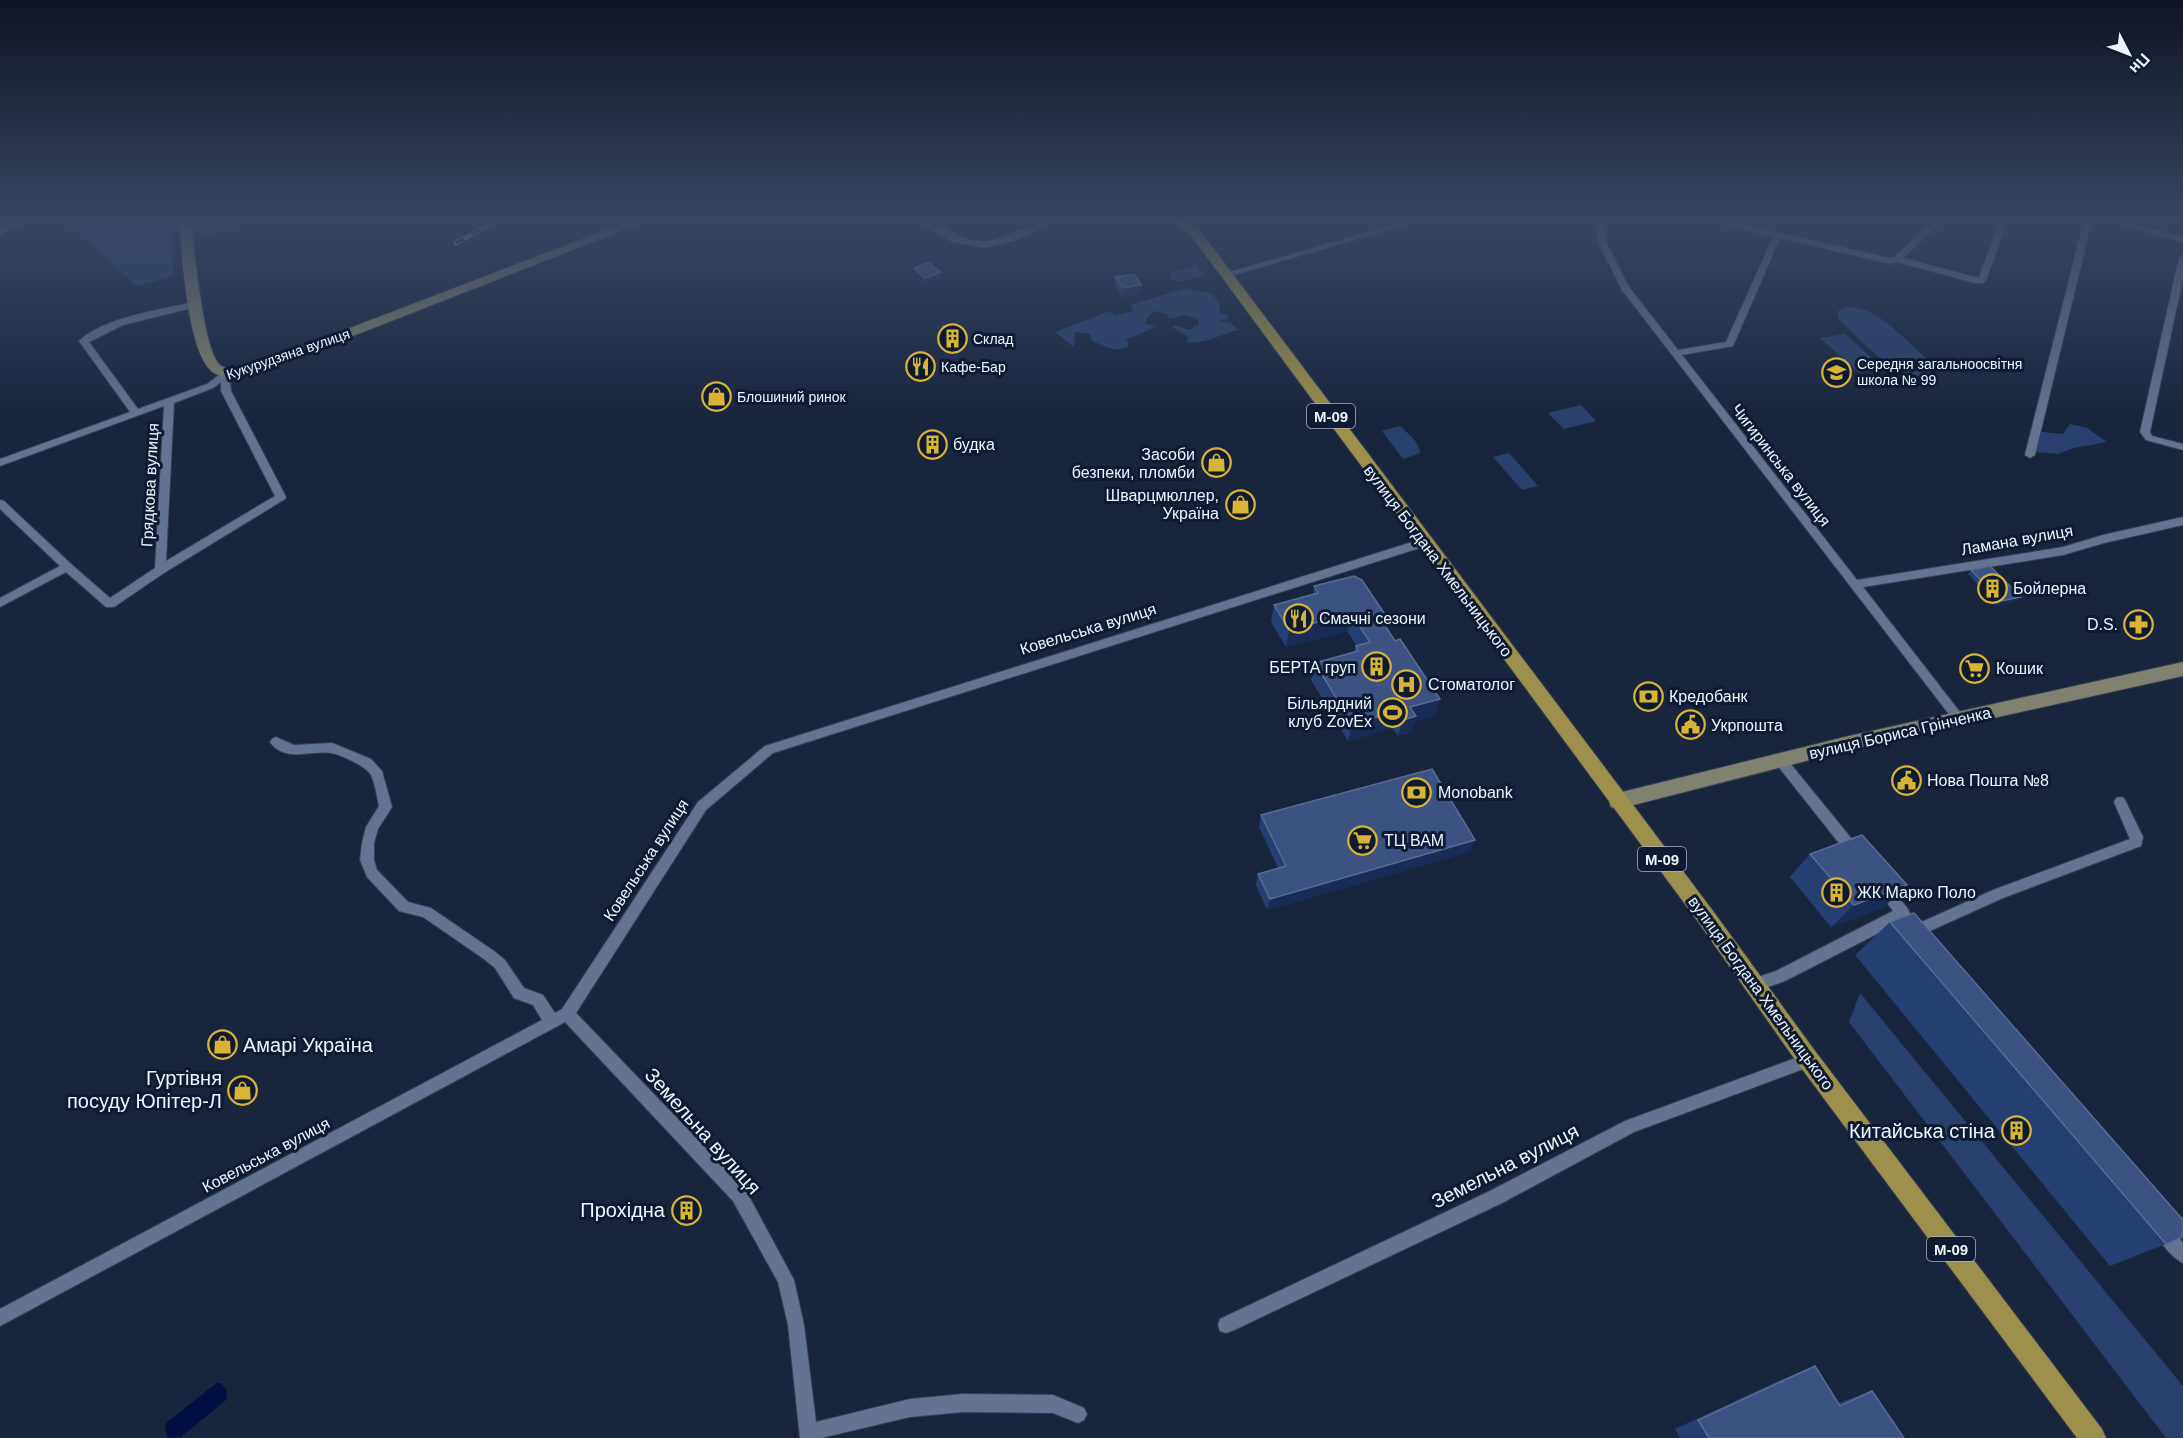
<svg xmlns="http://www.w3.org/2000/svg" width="2183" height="1438" font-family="Helvetica,sans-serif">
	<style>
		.green { fill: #29406e }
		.water { fill: #000e43 }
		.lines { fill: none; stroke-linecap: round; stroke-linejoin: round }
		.minor-casing { stroke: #374053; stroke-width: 2 }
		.secondary-casing { stroke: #374053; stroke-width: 2 }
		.primary-casing { stroke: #374053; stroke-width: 2 }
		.minor { fill: #637390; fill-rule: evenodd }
		.secondary { fill: #80816e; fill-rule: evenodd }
		.primary { fill: #9d904c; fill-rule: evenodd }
		.rail-casing { stroke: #d1d8e4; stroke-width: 4.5 }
		.rail { stroke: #0f1b33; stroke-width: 3; stroke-dasharray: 9; stroke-linecap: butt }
		.wall { fill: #263f72 }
		.shaded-wall { fill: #182c57 }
		.building { fill: #3c5282; stroke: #586c95; stroke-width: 1.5 }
		.labels { text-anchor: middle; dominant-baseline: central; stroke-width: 6; stroke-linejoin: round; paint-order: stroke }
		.far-poi-label { font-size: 14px; fill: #eef4fe; stroke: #0f1b33; text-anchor: start }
		.far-street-label { font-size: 14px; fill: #eef4fe; stroke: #0f1b33 }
		.shield { fill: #0f1b33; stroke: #abb3c1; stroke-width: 1.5 }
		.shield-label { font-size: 15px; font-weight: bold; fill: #eef4fe }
		.poi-label { font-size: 16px; fill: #eef4fe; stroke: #0f1b33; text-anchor: start }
		.street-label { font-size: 16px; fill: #eef4fe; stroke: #0f1b33 }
		.near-poi-label { font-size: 20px; fill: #eef4fe; stroke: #0f1b33; text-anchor: end }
		.near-street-label { font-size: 20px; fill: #eef4fe; stroke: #0f1b33 }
	</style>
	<rect width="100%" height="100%" fill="#19253d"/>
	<!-- green -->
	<g class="green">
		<polygon points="59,220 170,220 174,276 136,286 94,246"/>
		<polygon points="203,220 238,220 239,229 204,236"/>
		<polygon points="1196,264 1204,276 1178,282 1170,279 1171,273"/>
		<path d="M1188 288C1205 297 1206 284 1220 304L1219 313 1228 315V318L1218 322H1229L1239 330C1221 334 1204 345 1186 342L1188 337 1172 327 1175 325 1189 330 1199 324 1198 319 1186 315 1169 319 1166 314 1153 311 1146 320V324L1157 326 1126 340 1129 345C1116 355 1105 345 1092 341L1090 334 1075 332 1074 347 1055 332 1110 311 1115 316 1134 311 1131 305 1139 302Z"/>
		<path d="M1846 307C1877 305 1907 342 1929 361L1934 370 1932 373C1904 390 1857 337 1838 318V311Z"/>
		<polygon points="1845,334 1884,369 1859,373 1820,338"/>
		<polygon points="1581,405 1596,421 1564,429 1548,413"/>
		<polygon points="2070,424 2087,428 2107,442 2074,448 2058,454 2037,452 2036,445 2042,432 2063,434"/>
		<path d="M1400 426C1407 433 1420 442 1420 453L1403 459 1382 431Z"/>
		<polygon points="1509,453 1538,486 1522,490 1493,457"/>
		<polygon points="1860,993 2183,1386 2183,1438 2166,1438 1849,1022"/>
	</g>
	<!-- water -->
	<polygon class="water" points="217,1383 221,1383 227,1391 226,1400 181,1437 168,1438 165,1428 167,1422"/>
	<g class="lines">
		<defs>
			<g id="minor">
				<polygon points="1410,220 1423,220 1230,276 1223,274"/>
				<polygon points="1596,220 1604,220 1607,244 1629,287 1678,350 1726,342 1773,237 1706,220 1721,220 1890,258 1894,257 1934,220 1943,220 1903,258 1975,277 1979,277 2000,220 2008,220 1986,280 1982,283 1975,283 1897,262 1890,264 1780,238 1733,346 1682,355 1857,580 2063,547 2103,535 2183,517 2183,525 2104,543 2063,555 1863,587 1963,716 1965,719 1963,722 1955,722 1622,290 1599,244"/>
				<polygon points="2084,220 2092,220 2035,455 2030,458 2025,455"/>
				<polygon points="2104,220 2117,220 2183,237 2183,242"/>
				<polygon points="2183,255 2183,278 2150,432 2152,436 2183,444 2183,450 2146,440 2140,432 2179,258"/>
				<path d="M193 302 197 305 196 307 123 325 89 342 138 409 207 384 223 372H229L231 391 286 497 285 499 164 573 114 607H106L66 572 0 607V598L60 566 0 509V500L4 501 71 564 110 598 155 568 164 406 0 466V459L130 412 79 341C104 317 160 310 193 302ZM221 382V391L275 496 166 561 174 403 213 388Z"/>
				<path d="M1425 538 1429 539 1430 542 1429 545 773 753 706 810 576 1013 745 1189 794 1280 804 1325 816 1422 910 1399 963 1394 1053 1395 1084 1408 1087 1414 1084 1420 1078 1423 1053 1413 963 1412 910 1417 821 1438H800L788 1325 778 1282 733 1201 565 1022 0 1326V1309L542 1020 533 1005 514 998 495 968 484 959 423 917 399 911 367 877 360 860 362 843 366 827 379 806C377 796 375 784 371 775 367 767 340 754 331 753 312 750 284 763 270 742L272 739 276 737 294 745 332 743 371 759 382 771 392 807 378 829 374 843V860L377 870 408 902 431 908 494 951 505 960 524 988 543 995 555 1013 562 1009 698 802 765 746Z"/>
				<polygon points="1781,756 1785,757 1860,849 1862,853 1860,857 1855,859 1850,857 1777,765 1775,761 1777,757"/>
				<polygon points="2120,797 2124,798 2143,837 2141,846 2003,898 1912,939 1905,935 1900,922 1785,981 1754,992 1749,990 1747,985 1749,980 1776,971 1893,911 1876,888 1878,884 1883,882 1888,884 1908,909 1915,925 1993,890 2130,839 2114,802 2116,798"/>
				<polygon points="1809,1053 1814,1055 1816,1060 1814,1065 1634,1132 1502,1203 1232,1331 1226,1333 1220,1331 1218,1325 1220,1319 1490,1191 1625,1121"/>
				<path d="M2161 1221 2167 1223 2183 1243V1263C2172 1258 2158 1240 2153 1229L2155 1223Z"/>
			</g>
			<g id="secondary">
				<polygon points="14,220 30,220 0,235 0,226"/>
				<path d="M179 220H191C194 245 203 351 220 365 231 373 245 367 256 364L632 220H649L266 370C250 375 232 381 216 374 187 361 182 250 179 220Z"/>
				<path d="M913 220C917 220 923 219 927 220 947 224 960 242 984 241 1010 240 1029 220 1056 220L1016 240 984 248 953 242Z"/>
				<polygon points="2183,662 2183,676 1849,750 1618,809 1611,807 1609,801 1611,795 1618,793 1849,736"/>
			</g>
			<polygon id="primary" points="1168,220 1183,220 1198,228 1713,911 1812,1047 2102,1429 2106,1438 2077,1438 1796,1061 1699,923 1227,284 1190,234"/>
		</defs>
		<!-- minor casing -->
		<use href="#minor" class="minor-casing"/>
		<!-- secondary casing -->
		<use href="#secondary" class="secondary-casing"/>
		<!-- primary casing -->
		<use href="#primary" class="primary-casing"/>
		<!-- minor -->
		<use href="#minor" class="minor"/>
		<!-- secondary -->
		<use href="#secondary" class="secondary"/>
		<!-- primary -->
		<use href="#primary" class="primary"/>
		<defs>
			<polyline id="rail" points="456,243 499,220"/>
		</defs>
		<!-- rail casing -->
		<use href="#rail" class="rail-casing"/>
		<!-- rail -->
		<use href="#rail" class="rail"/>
	</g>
	<!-- wall -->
	<g class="wall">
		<polygon points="710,220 732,220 718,226"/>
		<polygon points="914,268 942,277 926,282 915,272"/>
		<polygon points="1115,277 1141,285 1140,294 1122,297 1115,286"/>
		<polygon points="943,326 960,334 961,343 948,345 944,335"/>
		<polygon points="1971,570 2017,601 1997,605 1968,574"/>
		<polygon points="1314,586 1386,616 1383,624 1395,641 1440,699 1434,716 1414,722 1410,733 1398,736 1392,728 1348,741 1311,680 1315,663 1354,652 1356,646 1357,646 1347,631 1286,647 1271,622 1274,605 1313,594"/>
		<polygon points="1261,815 1475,840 1469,852 1267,910 1256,885 1258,874 1278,868 1259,827"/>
		<polygon points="1810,854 1883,908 1831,927 1790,877"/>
		<polygon points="1890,922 2166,1244 2110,1266 1855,955"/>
		<polygon points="1815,1366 1838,1403 1872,1391 1904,1438 1680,1438 1675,1429 1787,1377"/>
	</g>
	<!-- shaded-wall -->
	<g class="shaded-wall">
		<polygon points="716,220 732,220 718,226"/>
		<polygon points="941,272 942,277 926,282 926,278"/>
		<polygon points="1141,285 1140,294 1122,297 1123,288"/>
		<polygon points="960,334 961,343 948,345 947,336"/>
		<polygon points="2021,597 2017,601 1997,605 2001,601"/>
		<polygon points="1351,613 1347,631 1286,647 1289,630"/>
		<polygon points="1386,616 1381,633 1381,617"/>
		<polygon points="1440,699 1434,716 1414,722 1410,733 1398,736 1403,720 1410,707"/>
		<polygon points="1398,711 1392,728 1348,741 1352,724"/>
		<polygon points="1475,840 1469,852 1267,910 1270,899"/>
		<polygon points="1907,885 1883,908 1831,927 1854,905"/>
		<polygon points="684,1198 695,1212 687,1219 684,1216"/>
	</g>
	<!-- building -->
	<g class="building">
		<polygon points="928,262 941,272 926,278 914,268"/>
		<polygon points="1134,274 1141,285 1123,288 1115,277"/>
		<polygon points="956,324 960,334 947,336 943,326"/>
		<polygon points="1990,566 2021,597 2001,601 1971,570"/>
		<polygon points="1354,576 1362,580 1386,616 1381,617 1382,621 1395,641 1400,639 1440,699 1410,707 1416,716 1403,720 1398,711 1352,724 1315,663 1358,651 1356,646 1370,642 1351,613 1289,630 1274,605 1318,593 1314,586"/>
		<polygon points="1432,769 1475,840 1270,899 1258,874 1286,866 1261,815"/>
		<polygon points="1862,835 1907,885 1854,905 1810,854"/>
		<polygon points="1914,913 2183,1220 2183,1237 2166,1244 1890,922"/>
		<polygon points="684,1198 692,1209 684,1216 675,1205"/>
		<polygon points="1815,1366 1840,1406 1872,1391 1904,1438 1709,1438 1698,1420"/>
	</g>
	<!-- sky -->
	<linearGradient id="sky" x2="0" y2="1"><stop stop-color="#0e1422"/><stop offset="0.52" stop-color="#384662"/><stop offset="1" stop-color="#384662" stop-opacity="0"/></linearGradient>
	<rect width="2183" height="421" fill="url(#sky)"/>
	<!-- icons -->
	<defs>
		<symbol id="building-ring" viewBox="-11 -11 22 22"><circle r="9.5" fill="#0f1b33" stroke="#d7b434" stroke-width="1.5"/><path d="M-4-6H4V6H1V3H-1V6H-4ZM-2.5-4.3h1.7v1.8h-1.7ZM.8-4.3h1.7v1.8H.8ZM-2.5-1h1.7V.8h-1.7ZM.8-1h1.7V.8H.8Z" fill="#d7b434"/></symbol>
		<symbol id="restaurant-ring" viewBox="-11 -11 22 22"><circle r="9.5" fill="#0f1b33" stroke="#d7b434" stroke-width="1.5"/><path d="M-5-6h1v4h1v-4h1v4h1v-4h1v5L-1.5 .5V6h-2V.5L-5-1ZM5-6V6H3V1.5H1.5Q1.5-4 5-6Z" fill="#d7b434"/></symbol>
		<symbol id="school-ring" viewBox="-11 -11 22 22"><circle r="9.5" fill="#0f1b33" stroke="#d7b434" stroke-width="1.5"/><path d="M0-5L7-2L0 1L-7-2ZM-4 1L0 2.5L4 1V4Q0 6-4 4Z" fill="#d7b434"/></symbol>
		<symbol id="shop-ring" viewBox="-11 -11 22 22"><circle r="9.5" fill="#0f1b33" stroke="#d7b434" stroke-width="1.5"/><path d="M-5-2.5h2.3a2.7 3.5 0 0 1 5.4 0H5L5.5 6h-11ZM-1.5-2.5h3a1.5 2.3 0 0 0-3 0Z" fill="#d7b434"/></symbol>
		<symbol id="pharmacy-ring" viewBox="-11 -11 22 22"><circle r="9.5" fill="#0f1b33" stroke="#d7b434" stroke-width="1.5"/><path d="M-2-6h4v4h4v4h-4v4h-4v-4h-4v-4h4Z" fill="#d7b434"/></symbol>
		<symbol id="supermarket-ring" viewBox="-11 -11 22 22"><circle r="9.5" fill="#0f1b33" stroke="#d7b434" stroke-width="1.5"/><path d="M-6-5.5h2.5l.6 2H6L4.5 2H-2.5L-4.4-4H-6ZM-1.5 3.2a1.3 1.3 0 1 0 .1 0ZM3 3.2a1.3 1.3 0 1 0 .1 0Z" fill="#d7b434"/></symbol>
		<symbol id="hospital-ring" viewBox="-11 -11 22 22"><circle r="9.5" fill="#0f1b33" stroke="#d7b434" stroke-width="1.5"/><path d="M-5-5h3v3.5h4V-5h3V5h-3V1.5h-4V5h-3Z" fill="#d7b434"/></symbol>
		<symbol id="bank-ring" viewBox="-11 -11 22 22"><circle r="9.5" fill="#0f1b33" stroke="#d7b434" stroke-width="1.5"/><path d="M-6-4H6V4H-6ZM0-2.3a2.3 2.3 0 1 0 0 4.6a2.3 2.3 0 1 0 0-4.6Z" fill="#d7b434"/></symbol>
		<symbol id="stadium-ring" viewBox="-11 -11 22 22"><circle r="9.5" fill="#0f1b33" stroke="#d7b434" stroke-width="1.5"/><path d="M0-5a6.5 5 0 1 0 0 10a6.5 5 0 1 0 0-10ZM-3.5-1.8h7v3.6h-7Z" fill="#d7b434"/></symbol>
		<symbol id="civic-ring" viewBox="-11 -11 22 22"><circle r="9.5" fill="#0f1b33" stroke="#d7b434" stroke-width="1.5"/><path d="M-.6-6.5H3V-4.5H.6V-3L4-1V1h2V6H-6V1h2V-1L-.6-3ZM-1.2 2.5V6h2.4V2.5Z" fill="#d7b434"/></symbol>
	</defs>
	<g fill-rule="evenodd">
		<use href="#building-ring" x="936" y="322" width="33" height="33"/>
		<use href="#restaurant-ring" x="904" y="350" width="33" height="33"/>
		<use href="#school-ring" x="1820" y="356" width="33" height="33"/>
		<use href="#shop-ring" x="700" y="380" width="33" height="33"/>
		<use href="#building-ring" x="916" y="428" width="33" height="33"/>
		<use href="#shop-ring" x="1200" y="446" width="33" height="33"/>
		<use href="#shop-ring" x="1224" y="488" width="33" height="33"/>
		<use href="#building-ring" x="1976" y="572" width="33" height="33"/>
		<use href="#restaurant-ring" x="1282" y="602" width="33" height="33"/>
		<use href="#pharmacy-ring" x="2122" y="608" width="33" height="33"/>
		<use href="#building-ring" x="1360" y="650" width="33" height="33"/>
		<use href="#supermarket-ring" x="1958" y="652" width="33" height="33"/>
		<use href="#hospital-ring" x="1390" y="668" width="33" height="33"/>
		<use href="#bank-ring" x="1632" y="680" width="33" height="33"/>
		<use href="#stadium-ring" x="1376" y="696" width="33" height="33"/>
		<use href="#civic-ring" x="1674" y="708" width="33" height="33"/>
		<use href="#civic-ring" x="1890" y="764" width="33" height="33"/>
		<use href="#bank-ring" x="1400" y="776" width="33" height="33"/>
		<use href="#supermarket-ring" x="1346" y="824" width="33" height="33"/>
		<use href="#building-ring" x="1820" y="876" width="33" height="33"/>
		<use href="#shop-ring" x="206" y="1028" width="33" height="33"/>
		<use href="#shop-ring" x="226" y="1074" width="33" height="33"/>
		<use href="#building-ring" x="2000" y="1114" width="33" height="33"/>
		<use href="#building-ring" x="670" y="1194" width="33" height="33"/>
	</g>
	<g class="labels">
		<!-- far-poi labels -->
		<g class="far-poi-label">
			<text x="973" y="339">Склад</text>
			<text x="1857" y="364">Середня загальноосвітня<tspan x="1857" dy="16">школа № 99</tspan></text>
			<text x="941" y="367">Кафе-Бар</text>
			<text x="737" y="397">Блошиний ринок</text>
		</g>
		<!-- far-street labels -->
		<g class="far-street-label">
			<text transform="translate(288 354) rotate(-19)">Кукурудзяна вулиця</text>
		</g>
		<!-- shield labels -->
		<g class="shield">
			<rect x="1307" y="404" width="48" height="24" rx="4.5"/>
			<rect x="1638" y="847" width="48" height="24" rx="4.5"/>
			<rect x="1927" y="1237" width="48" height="24" rx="4.5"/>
		</g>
		<g class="shield-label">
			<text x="1331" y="416">М-09</text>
			<text x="1662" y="859">М-09</text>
			<text x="1951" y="1249">М-09</text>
		</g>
		<!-- poi labels -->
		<g class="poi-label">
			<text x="953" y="444">будка</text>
			<text x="1195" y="454" text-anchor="end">Засоби<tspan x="1195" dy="18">безпеки, пломби</tspan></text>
			<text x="1219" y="495" text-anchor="end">Шварцмюллер,<tspan x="1219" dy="18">Україна</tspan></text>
			<text x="2013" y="588">Бойлерна</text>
			<text x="1319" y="618">Смачні сезони</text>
			<text x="2118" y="624" text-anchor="end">D.S.</text>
			<text x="1356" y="667" text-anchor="end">БЕРТА груп</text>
			<text x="1996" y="668">Кошик</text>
			<text x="1428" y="684">Стоматолог</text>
			<text x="1669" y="696">Кредобанк</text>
			<text x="1372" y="703" text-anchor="end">Більярдний<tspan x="1372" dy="18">клуб ZovEx</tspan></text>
			<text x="1711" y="725">Укрпошта</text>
			<text x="1927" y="780">Нова Пошта №8</text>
			<text x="1438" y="792">Monobank</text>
			<text x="1384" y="840">ТЦ ВАМ</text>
			<text x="1857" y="892">ЖК Марко Поло</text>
		</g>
		<!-- street labels -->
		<g class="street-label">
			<text transform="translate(1781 465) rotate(52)">Чигиринська вулиця</text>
			<text transform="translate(150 485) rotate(-87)">Грядкова вулиця</text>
			<text transform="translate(2017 540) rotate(-10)">Ламана вулиця</text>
			<text transform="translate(1438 561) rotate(53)">вулиця Богдана Хмельницького</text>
			<text transform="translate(1088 629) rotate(-17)">Ковельська вулиця</text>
			<text transform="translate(1900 733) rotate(-13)">вулиця Бориса Грінченка</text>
			<text transform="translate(646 860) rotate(-57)">Ковельська вулиця</text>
			<text transform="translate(1761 993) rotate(54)">вулиця Богдана Хмельницького</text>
			<text transform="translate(266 1155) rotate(-28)">Ковельська вулиця</text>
		</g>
		<!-- near-poi labels -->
		<g class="near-poi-label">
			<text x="243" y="1045" text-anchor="start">Амарі Україна</text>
			<text x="222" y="1078">Гуртівня<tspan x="222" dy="23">посуду Юпітер-Л</tspan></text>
			<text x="1995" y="1131">Китайська стіна</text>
			<text x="665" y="1210">Прохідна</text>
		</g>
		<!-- near-street labels -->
		<g class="near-street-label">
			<text transform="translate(703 1131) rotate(48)">Земельна вулиця</text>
			<text transform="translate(1505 1166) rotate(-27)">Земельна вулиця</text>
		</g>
	</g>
	<!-- north arrow -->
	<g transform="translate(2129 54) rotate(132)" stroke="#0f1b33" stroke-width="4.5" paint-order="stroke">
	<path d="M0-4.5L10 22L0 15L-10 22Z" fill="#eef4fe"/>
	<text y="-9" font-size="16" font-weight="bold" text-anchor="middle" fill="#eef4fe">Пн</text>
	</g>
</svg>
